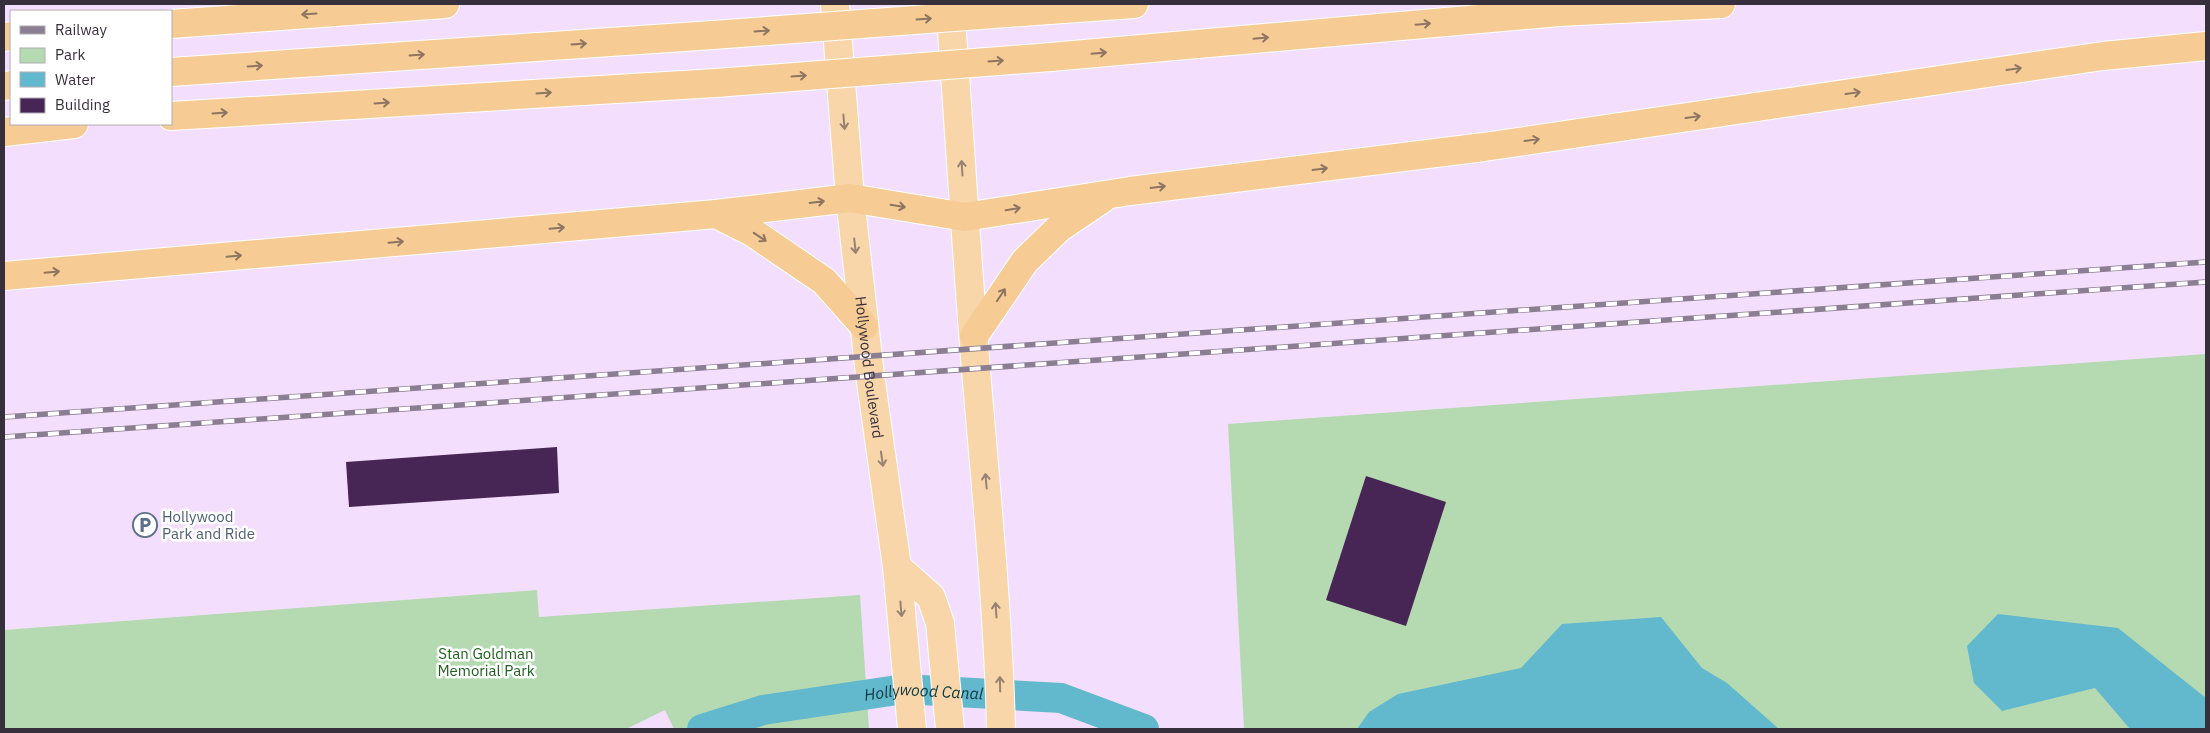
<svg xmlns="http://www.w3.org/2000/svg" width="2210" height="733" font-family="'IBM Plex Sans',sans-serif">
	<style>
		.green { fill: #b5dab2 }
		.water { fill: #62b8cd }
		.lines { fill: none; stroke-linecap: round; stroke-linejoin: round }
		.canal { stroke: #62b8cd; stroke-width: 30 }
		.building { fill: #472554 }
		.trunk-casing { stroke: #fff; stroke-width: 30 }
		.motorway-casing { stroke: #fff; stroke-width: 30 }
		.trunk { stroke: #f8d6aa; stroke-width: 28 }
		.motorway { stroke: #f7cb94; stroke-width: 28 }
		.rail-casing { stroke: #8b7d92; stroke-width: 5.5 }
		.rail { stroke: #fff; stroke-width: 4; stroke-dasharray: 11; stroke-linecap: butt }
		.motorway-bridge-casing { stroke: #fff; stroke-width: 30; stroke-linecap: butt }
		.motorway-bridge { stroke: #f7cb94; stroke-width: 28 }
		.oneway { stroke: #8d7563 }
		.oneway2 { stroke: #988272 }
		.labels { text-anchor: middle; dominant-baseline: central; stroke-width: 5; stroke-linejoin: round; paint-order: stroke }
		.street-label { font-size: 15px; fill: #372f3b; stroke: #fff }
		.service-label { font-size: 15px; fill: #4e5e75; stroke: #fff; text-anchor: start }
		.park-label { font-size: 15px; fill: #1d5f1d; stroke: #fff }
		.water-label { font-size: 16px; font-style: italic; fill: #0e3841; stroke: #fff }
	</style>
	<rect width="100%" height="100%" fill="#f4defd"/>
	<!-- green -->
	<g class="green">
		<polygon points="2206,354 2206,729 1244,729 1228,424"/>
		<polygon points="537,590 539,617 860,595 869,729 674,729 665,710 626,729 4,729 4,630"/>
	</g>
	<!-- water -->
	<g class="water">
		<polygon points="1998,614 2118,628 2206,698 2206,729 2130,729 2095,688 2002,711 1974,683 1967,646"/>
		<polygon points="1661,617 1702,668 1727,683 1779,729 1357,729 1369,712 1398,694 1521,668 1562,624"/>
	</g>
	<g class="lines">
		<!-- canal -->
		<path class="canal" id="s1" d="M702 729 763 710 904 689 1061 698 1144 729"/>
	</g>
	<!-- building -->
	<g class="building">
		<polygon points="557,447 559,493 349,507 346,462"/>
		<polygon points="1366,476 1446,502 1406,626 1326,600"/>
	</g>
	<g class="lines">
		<defs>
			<g id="trunk">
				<path id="s2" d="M835 4 850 198 870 375 897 567 912 729"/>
				<path d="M950 4C959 126 966 248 976 370 986 490 998 609 1001 729"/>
				<polyline points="897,567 931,597 940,623 950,729"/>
			</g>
			<g id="motorway">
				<polyline points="1049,10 1134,4"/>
				<polyline points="171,24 445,4"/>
				<polyline points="4,37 11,36"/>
				<polyline points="1051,57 1559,12 1721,4"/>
				<polyline points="171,72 713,35"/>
				<polyline points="4,86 11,85"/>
				<polyline points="171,116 716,83"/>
				<polyline points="4,132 74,124"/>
				<polyline points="716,214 752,232 824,281 864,326"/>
				<polyline points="4,276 716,214 850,198 965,217 1130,191 1484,147 2103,56 2206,46"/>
				<polyline points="974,336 1025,261 1059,228 1102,199"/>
			</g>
		</defs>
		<!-- trunk casing -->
		<use href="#trunk" class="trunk-casing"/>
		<!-- motorway casing -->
		<use href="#motorway" class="motorway-casing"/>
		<!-- trunk -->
		<use href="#trunk" class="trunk"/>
		<!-- motorway -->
		<use href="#motorway" class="motorway"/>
		<defs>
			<g id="rail">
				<polyline points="4,417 2206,262"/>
				<polyline points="4,437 2206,282"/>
			</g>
		</defs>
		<!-- rail casing -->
		<use href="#rail" class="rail-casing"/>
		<!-- rail -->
		<use href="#rail" class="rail"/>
		<defs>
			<g id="motorway-bridge">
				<polyline points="713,35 1049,10"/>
				<polyline points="716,83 1051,57"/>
			</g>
		</defs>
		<!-- motorway-bridge casing -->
		<use href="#motorway-bridge" class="motorway-bridge-casing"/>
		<!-- motorway-bridge -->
		<use href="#motorway-bridge" class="motorway-bridge"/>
	</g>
	<!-- one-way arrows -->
	<defs><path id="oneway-shaft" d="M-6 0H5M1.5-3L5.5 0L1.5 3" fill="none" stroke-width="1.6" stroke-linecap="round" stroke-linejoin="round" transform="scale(1.25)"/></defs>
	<g class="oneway">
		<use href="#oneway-shaft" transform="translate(309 14) rotate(176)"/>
		<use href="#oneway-shaft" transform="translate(924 19) rotate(-4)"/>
		<use href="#oneway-shaft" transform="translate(1423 24) rotate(-5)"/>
		<use href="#oneway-shaft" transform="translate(762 31) rotate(-4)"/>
		<use href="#oneway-shaft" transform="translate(1261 38) rotate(-5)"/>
		<use href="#oneway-shaft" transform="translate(579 44) rotate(-4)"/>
		<use href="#oneway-shaft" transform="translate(1099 53) rotate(-5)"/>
		<use href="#oneway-shaft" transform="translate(417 55) rotate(-4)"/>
		<use href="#oneway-shaft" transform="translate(996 61) rotate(-4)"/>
		<use href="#oneway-shaft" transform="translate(255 66) rotate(-4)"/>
		<use href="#oneway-shaft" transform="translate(2014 69) rotate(-8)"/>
		<use href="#oneway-shaft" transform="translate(799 76) rotate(-4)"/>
		<use href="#oneway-shaft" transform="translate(544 93) rotate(-4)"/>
		<use href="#oneway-shaft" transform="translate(1853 93) rotate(-8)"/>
		<use href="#oneway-shaft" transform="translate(382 103) rotate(-4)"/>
		<use href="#oneway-shaft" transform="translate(220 113) rotate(-4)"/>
		<use href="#oneway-shaft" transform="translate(1693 117) rotate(-8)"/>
		<use href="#oneway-shaft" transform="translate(1532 140) rotate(-8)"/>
		<use href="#oneway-shaft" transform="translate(1320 169) rotate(-7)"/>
		<use href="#oneway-shaft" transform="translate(1158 187) rotate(-7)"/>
		<use href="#oneway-shaft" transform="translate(817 202) rotate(-7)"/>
		<use href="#oneway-shaft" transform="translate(898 206) rotate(9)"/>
		<use href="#oneway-shaft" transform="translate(1013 209) rotate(-9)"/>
		<use href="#oneway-shaft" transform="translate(557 228) rotate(-5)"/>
		<use href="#oneway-shaft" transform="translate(760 237) rotate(34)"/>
		<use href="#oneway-shaft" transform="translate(396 242) rotate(-5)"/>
		<use href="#oneway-shaft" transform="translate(234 256) rotate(-5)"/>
		<use href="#oneway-shaft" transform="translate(52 272) rotate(-5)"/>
		<use href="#oneway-shaft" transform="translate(1001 295) rotate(-56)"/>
	</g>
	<g class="oneway2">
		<use href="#oneway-shaft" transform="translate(844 122) rotate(85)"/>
		<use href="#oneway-shaft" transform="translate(962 168) rotate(-94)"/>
		<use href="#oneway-shaft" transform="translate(855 246) rotate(84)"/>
		<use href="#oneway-shaft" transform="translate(882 459) rotate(82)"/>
		<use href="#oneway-shaft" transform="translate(986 481) rotate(-95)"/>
		<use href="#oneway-shaft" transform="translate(901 609) rotate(85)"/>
		<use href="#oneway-shaft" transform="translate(996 610) rotate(-94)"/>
		<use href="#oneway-shaft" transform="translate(1000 684) rotate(-91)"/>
	</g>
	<!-- icons -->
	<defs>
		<symbol id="parking-ring" viewBox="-11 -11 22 22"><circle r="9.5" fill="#fff" stroke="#5c6f8a" stroke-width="1.5"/><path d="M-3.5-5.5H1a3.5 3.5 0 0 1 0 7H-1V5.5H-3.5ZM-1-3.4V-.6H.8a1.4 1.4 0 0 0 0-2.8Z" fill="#5c6f8a"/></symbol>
	</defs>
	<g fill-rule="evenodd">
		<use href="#parking-ring" x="131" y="511" width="28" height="28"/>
	</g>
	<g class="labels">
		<!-- street labels -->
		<g class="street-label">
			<text stroke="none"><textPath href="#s2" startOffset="365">Hollywood Boulevard</textPath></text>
		</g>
		<!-- service labels -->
		<g class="service-label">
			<text x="162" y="516">Hollywood<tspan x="162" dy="17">Park and Ride</tspan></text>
		</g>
		<!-- park labels -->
		<g class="park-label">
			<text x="486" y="653">Stan Goldman<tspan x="486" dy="17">Memorial Park</tspan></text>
		</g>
		<!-- water labels -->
		<g class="water-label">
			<text stroke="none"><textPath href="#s1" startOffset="226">Hollywood Canal</textPath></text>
		</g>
	</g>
	<!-- border -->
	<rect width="2210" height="733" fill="none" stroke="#372f3b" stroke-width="10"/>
	<!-- legend -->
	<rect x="10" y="10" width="162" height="115" fill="#ffffff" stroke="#afacb1"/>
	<rect x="20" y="26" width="25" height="8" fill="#8b7d92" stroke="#afacb1"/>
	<text x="55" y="35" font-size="15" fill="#372f3b">Railway</text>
	<rect x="20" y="48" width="25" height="15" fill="#b5dab2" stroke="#afacb1"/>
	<text x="55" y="60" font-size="15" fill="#372f3b">Park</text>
	<rect x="20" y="72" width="25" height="15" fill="#62b8cd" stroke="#afacb1"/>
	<text x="55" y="85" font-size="15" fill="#372f3b">Water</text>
	<rect x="20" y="98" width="25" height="15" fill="#472554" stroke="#afacb1"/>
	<text x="55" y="110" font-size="15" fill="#372f3b">Building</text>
</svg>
